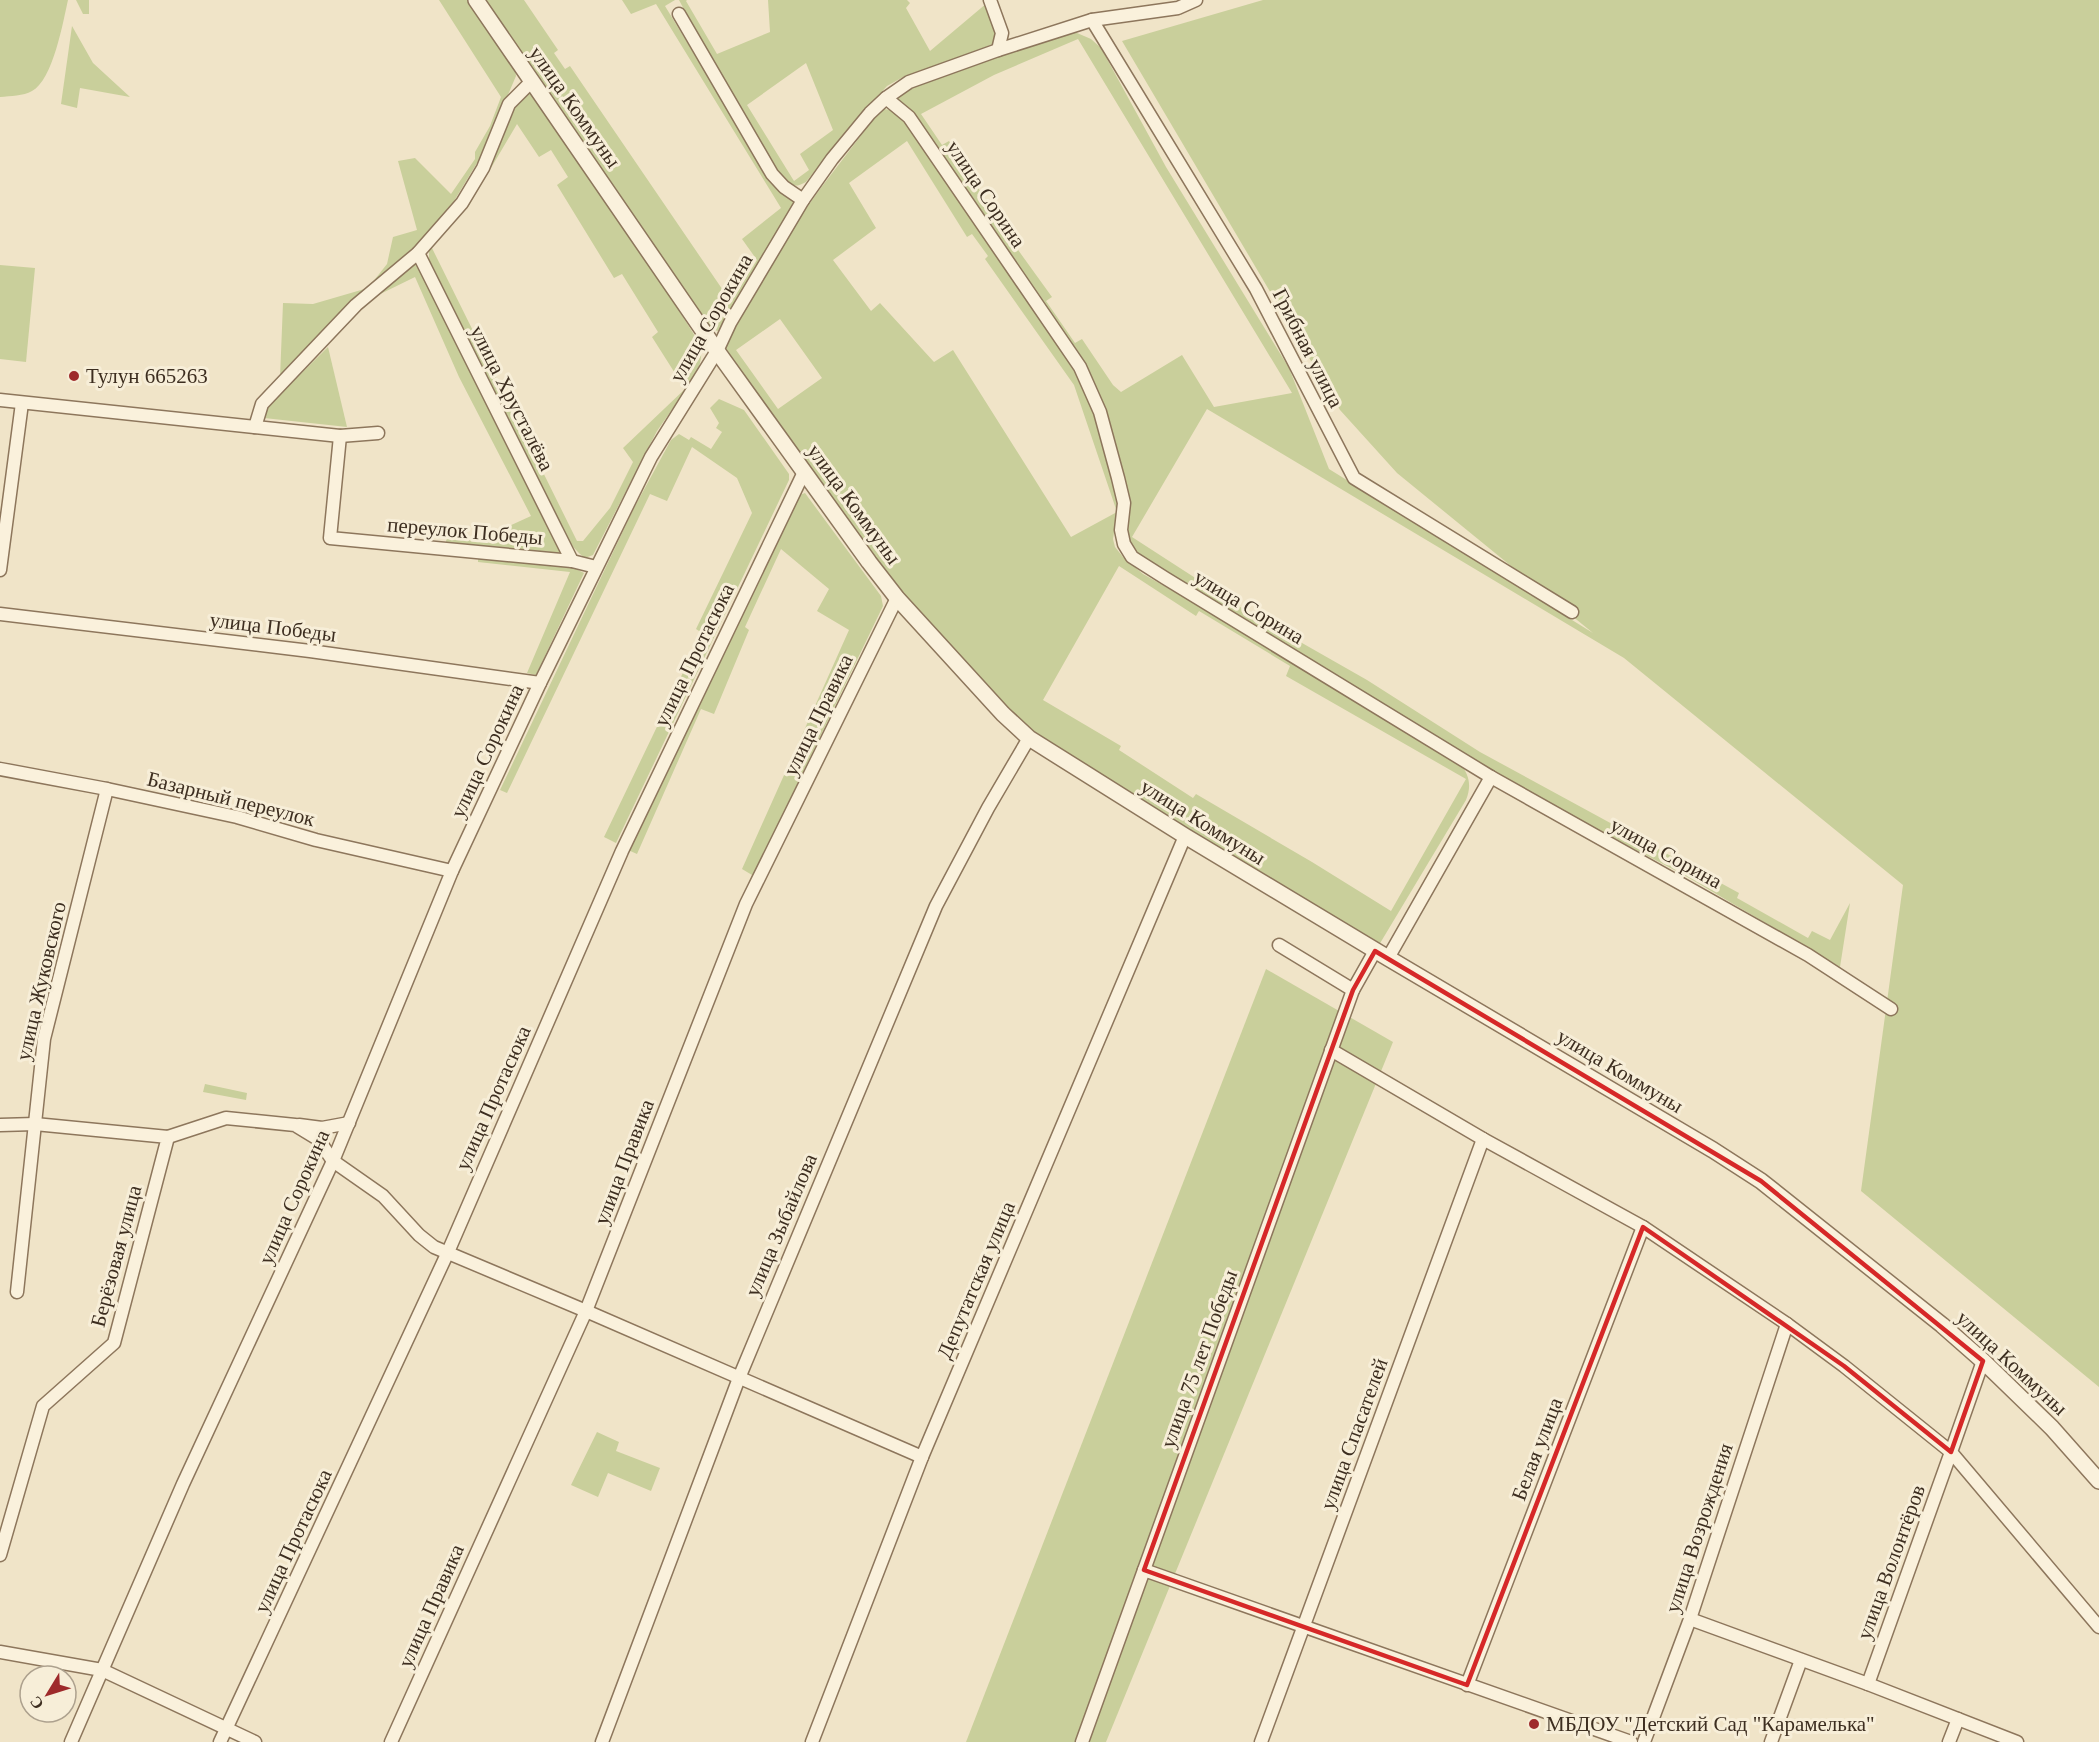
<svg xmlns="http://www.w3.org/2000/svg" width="2099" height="1742" font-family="Georgia,serif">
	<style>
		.green { fill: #c9cf9b; fill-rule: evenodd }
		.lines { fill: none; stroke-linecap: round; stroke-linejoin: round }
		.minor-casing { stroke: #8d765c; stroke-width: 15 }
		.tertiary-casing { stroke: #8d765c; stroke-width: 18 }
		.minor { stroke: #faf1dc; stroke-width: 12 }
		.tertiary { stroke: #faf1dc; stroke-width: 15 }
		.marked { fill: none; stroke: #d62828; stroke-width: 4.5; stroke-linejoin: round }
		.poi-dot { fill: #9e2a2b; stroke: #f7eed8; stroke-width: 2 }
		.labels { text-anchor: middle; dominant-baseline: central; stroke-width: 6; stroke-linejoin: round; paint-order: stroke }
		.street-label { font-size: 21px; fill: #3d2e20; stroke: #f7eed8 }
		.poi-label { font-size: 21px; fill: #3d2e20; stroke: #f7eed8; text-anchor: start }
	</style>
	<rect width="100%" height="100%" fill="#f0e4c8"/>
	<!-- green -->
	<g class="green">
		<path d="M0 0H68C63 22 53 80 32 91 23 96 11 96 0 97Z"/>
		<polygon points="76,0 89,0 89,14 83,14"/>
		<polygon points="439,0 467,0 515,67 516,76 483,153 451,206 419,242 359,296 280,378 283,303 313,304 368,288 387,264 393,237 417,230 398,161 415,158 451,194 475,159 475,152 490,126 501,97"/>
		<polygon points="483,0 524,0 558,50 554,53 565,69 570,66 731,302 757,260 742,239 781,208 656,4 631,14 622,0 675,0 665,6 768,175 794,199 795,202 718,331 711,329"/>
		<path d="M679 0H687L686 1 717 54 770 32 768 0H907L910 3 906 8 930 51 987 3 997 30 994 43 986 47 903 77 887 86 848 129 806 182C794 189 789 185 779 177L729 94ZM806 63 833 130 800 154 809 170 794 181 747 105Z"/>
		<path d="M1263 0H2099V1387L1861 1191 1903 885 1624 658 1207 409 1132 537 1251 614 1367 680 1480 752 1739 893 1737 898 1808 938 1812 931 1830 940 1850 903 1840 967 1684 875 1540 800 1130 549 1101 401 1090 375 1073 345 988 224 894 101 898 91 1070 30 1091 39 1101 48 1166 167 1289 368 1329 469 1593 633 1397 473 1340 410 1122 41ZM1078 39 1292 393 1214 407 1182 355 1121 392 1113 385 1082 339 1075 343 1046 301 1052 297 1008 236 1005 238 977 197 982 194 949 141 942 145 921 114 994 75Z"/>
		<polygon points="72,26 93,63 130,97 80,88 77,108 61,104"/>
		<path d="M526 90 531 93 661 282 700 344C703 357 700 366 694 378L657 431 593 555 585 558C564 543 554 511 542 489 503 414 466 339 429 264V249L513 107ZM517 124 539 157 551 150 568 177 557 185 614 278 622 274 658 332 652 337 685 389 623 448 633 462 610 508 583 541H577L431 246 468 207Z"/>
		<path d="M884 109 891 110 903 118 1074 367 1090 401 1114 489 1118 508 1113 539 1115 547 1123 557 1143 574 1198 605 1460 763C1469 775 1472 785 1466 800L1379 945 1057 750 1024 727 901 596 730 358 726 348 728 338 788 234 820 189 879 112ZM907 141 967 237 972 234 988 256 985 259 1074 385 1117 512 1071 537 953 350 934 362 880 303 871 311 833 260 876 228 849 183ZM780 319 822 378 778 409 736 350ZM1119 566 1196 616 1199 611 1290 666 1286 676 1466 779 1391 911 1312 862 1196 794 1193 798 1119 750 1121 746 1043 700Z"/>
		<polygon points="414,261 418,263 561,553 446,542 447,534 481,539 531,516 459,377 415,277 366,301"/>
		<polygon points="0,265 35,268 26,362 0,359"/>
		<polygon points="328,347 347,427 264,418 262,412"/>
		<polygon points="719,399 744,410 789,474 789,480 616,843 604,837 702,633 696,629 752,513 737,478 692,447 667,501 650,494 507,793 500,790 634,508 671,440 679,434 689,440 691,437 711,449 722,432 716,428 719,423 710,408"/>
		<polygon points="805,493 881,596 883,606 742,899 752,875 742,869 849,630 817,611 829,589 781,549 745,627 749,630 714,714 701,709 637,854 628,850 792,498"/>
		<polygon points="478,554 572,567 584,573 536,675 527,673 570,572 478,562"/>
		<polygon points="1266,969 1393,1042 1106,1742 966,1742"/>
		<polygon points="205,1084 247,1093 246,1100 203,1092"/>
		<polygon points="597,1432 619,1442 616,1451 660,1468 651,1491 608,1473 598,1497 571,1485"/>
	</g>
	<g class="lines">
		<defs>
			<g id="minor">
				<polyline points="990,0 1002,33 998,50"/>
				<polyline points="679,14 772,174 784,187 803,200"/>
				<polyline points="1092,20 1256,289 1354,478 1572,612"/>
				<polyline points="886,98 909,117 1080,367 1100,412 1118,478 1124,503 1121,530 1124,544 1132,557 1165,578 1491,777 1808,955 1891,1009"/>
				<polyline points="418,253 572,561"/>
				<polyline points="0,400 340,436 378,433"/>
				<polyline points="255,427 262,404 356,305 418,253 462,203 483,168 509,104 532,81"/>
				<polyline points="340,436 330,538 572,561 596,567"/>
				<polyline points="0,570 22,403"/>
				<polyline points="0,614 310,651 540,683"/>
				<polyline points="0,769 107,789 237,817 316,840 452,871"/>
				<polyline points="1279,945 1353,990 1375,951"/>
				<polyline points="1388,958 1491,777"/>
				<polyline points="1331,1050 1483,1139 1643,1227 1787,1324 1844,1366 1951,1452 1868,1684"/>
				<polyline points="0,1125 35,1124 168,1137 114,1343 43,1406 0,1555"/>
				<polyline points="299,1125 322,1128 349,1123"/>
				<polyline points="168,1137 226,1118 295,1125 318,1139 333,1161 383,1196 419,1235 434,1247 586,1311 922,1457"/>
				<polyline points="17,1292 44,1039 107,789"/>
				<polyline points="1983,1361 1951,1452 2099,1627"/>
				<polyline points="1144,1570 1631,1742"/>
				<polyline points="1690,1619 1868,1684 2017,1742"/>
				<polyline points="0,1652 102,1670 255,1742"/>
				<polyline points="1467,1685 1643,1227"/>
				<polyline points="71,1742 183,1484 333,1161 452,871 540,683 651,457 717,351 730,323 803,200 832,159 870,113 886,98 909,82 998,50 1092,20 1178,8 1196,0"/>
				<polyline points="220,1742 448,1252 622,851 804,472"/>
				<polyline points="391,1742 586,1311 746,904 897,598"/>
				<polyline points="602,1742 739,1378 936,906 988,808 1029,738"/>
				<polyline points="812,1742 922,1457 1185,836"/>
				<polyline points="1082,1742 1353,990"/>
				<polyline points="1261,1742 1483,1139"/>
				<polyline points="1644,1742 1690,1619 1787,1324"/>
				<polyline points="1771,1742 1801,1660"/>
				<polyline points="1949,1742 1958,1719"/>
			</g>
			<polyline id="tertiary" points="476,0 717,351 869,562 897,598 1003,714 1029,738 1185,836 1388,958 1713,1150 1761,1181 1942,1325 1983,1361 2052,1428 2099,1481"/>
		</defs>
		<!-- minor casing -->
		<use href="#minor" class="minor-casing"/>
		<!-- tertiary casing -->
		<use href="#tertiary" class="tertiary-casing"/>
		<!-- minor -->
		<use href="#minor" class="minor"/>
		<!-- tertiary -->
		<use href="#tertiary" class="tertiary"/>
	</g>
	<!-- marked area -->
	<path class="marked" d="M1375 951 1761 1181 1983 1361 1951 1452 1844 1366 1643 1227 1467 1685 1144 1570 1353 990Z"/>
	<!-- markers -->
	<g class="poi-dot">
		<circle cx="74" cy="376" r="6"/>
		<circle cx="1534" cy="1724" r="6"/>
	</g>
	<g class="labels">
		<!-- street labels -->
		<g class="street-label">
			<text transform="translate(575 107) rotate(55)">улица Коммуны</text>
			<text transform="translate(986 194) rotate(56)">улица Сорина</text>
			<text transform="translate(711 318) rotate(-60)">улица Сорокина</text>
			<text transform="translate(1308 348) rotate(63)">Грибная улица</text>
			<text transform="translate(512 398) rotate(63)">улица Хрусталёва</text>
			<text transform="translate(854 504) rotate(54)">улица Коммуны</text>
			<text transform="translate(465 531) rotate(5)">переулок Победы</text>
			<text transform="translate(1249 607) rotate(31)">улица Сорина</text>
			<text transform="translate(273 627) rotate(7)">улица Победы</text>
			<text transform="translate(694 655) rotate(-64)">улица Протасюка</text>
			<text transform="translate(818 715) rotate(-64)">улица Правика</text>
			<text transform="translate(487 751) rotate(-65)">улица Сорокина</text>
			<text transform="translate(231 799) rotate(14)">Базарный переулок</text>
			<text transform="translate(1203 822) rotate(32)">улица Коммуны</text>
			<text transform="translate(1666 853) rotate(29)">улица Сорина</text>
			<text transform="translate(41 981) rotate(-77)">улица Жуковского</text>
			<text transform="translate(1620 1071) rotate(31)">улица Коммуны</text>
			<text transform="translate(493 1098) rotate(-66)">улица Протасюка</text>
			<text transform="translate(624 1162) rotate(-69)">улица Правика</text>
			<text transform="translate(294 1197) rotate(-66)">улица Сорокина</text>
			<text transform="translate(781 1225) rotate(-67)">улица Зыбайлова</text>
			<text transform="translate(116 1256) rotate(-75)">Берёзовая улица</text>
			<text transform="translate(976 1280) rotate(-67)">Депутатская улица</text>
			<text transform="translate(1199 1359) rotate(-70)">улица 75 лет Победы</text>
			<text transform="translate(2012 1363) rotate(43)">улица Коммуны</text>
			<text transform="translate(1354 1434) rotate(-70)">улица Спасателей</text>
			<text transform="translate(1537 1449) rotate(-69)">Белая улица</text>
			<text transform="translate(1699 1528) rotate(-72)">улица Возрождения</text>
			<text transform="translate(293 1541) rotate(-65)">улица Протасюка</text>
			<text transform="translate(1891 1562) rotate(-70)">улица Волонтёров</text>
			<text transform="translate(431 1606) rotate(-66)">улица Правика</text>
		</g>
		<!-- poi labels -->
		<g class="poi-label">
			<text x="86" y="376">Тулун 665263</text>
			<text x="1546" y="1724">МБДОУ "Детский Сад "Карамелька"</text>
		</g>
	</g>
	<!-- north arrow -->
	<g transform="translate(48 1694) rotate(232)"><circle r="28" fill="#f7eed8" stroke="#ada18e" stroke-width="1.5"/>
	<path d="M0-4.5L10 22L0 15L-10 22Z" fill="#9e2a2b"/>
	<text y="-9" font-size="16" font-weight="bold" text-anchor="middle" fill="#3d2e20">С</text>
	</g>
</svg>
